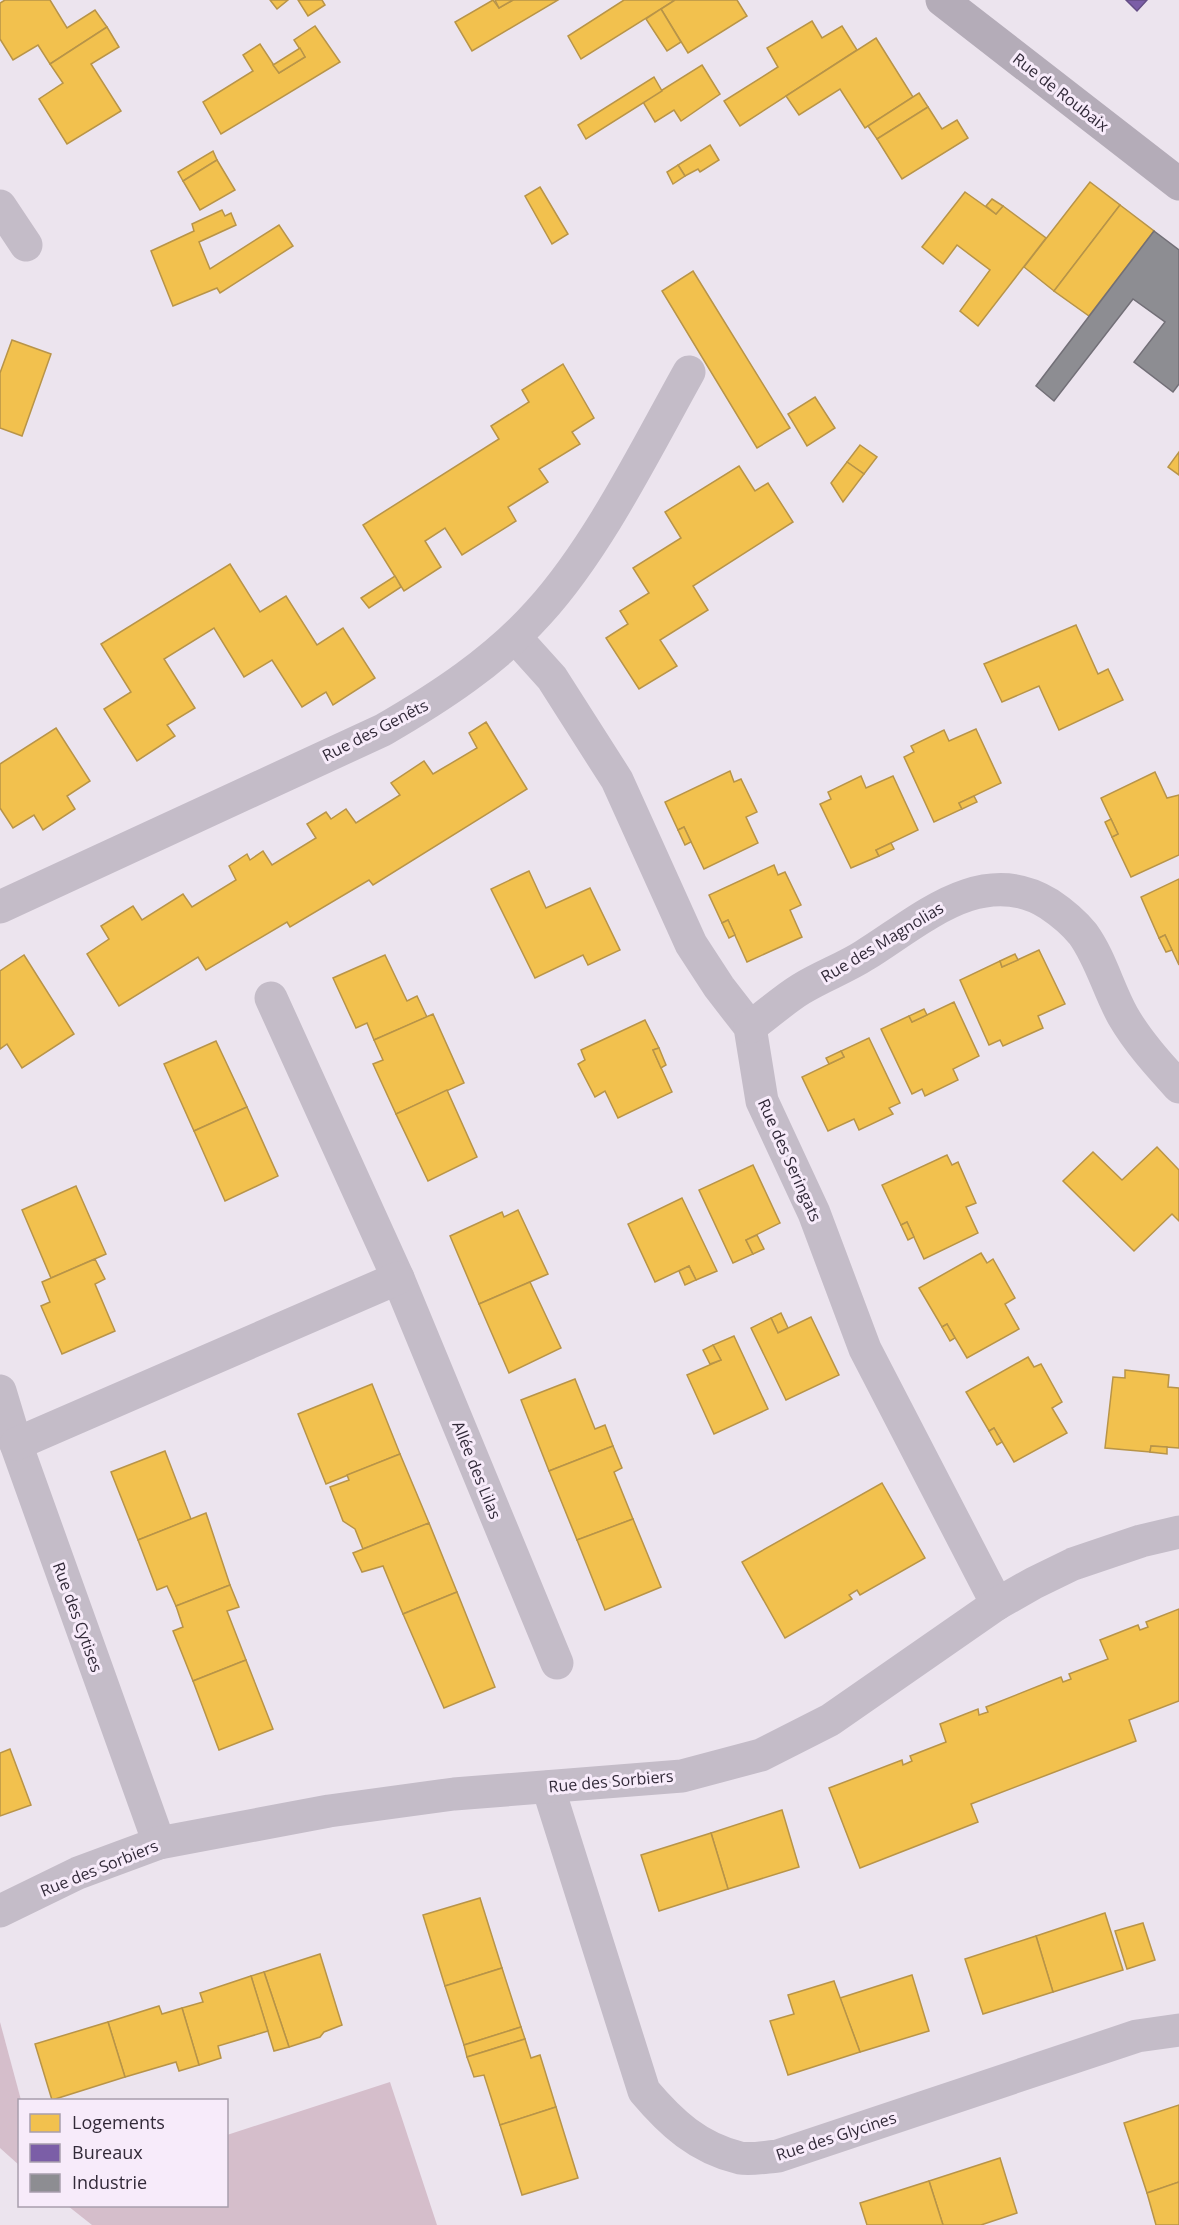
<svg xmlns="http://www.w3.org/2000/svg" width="1179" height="2225" font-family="'Open Sans',sans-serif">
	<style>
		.green { fill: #d5becb }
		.homes { fill: #f2c14e; stroke: #b89448; stroke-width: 1.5 }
		.offices { fill: #7b5ea7; stroke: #654e86; stroke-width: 1.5 }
		.industry { fill: #8d8d92; stroke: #726f77; stroke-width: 1.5 }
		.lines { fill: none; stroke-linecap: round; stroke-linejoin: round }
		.minor { stroke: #c4bcc8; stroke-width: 33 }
		.secondary { stroke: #b4acb8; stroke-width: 33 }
		.labels { text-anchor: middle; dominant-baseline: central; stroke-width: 6; stroke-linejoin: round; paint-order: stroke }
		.street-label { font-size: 16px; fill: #322a39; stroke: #f7ebfa }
	</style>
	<rect width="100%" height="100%" fill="#ece4ee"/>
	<!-- green -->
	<g class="green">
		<polygon points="0,2022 21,2100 19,2165 0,2148"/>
		<polygon points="390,2082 437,2225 92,2225 68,2206 226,2206 227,2135"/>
	</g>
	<!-- homes -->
	<g class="homes">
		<polygon points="5,0 50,0 67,28 95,10 107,27 50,64 38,45 13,60 0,39 0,3"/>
		<polygon points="270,0 288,0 277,9"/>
		<polygon points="298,0 322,0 325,5 308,16"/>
		<polygon points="493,0 499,8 513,0 558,0 472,51 455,22"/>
		<polygon points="495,0 513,0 499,8"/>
		<polygon points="624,0 675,0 581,59 568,36"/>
		<polygon points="675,0 737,0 747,16 688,53 661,9"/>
		<polygon points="661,9 681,42 667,51 646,19"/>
		<polygon points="812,21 822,38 842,26 857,50 740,126 724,101 778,67 767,48"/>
		<polygon points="315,26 340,62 221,134 203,102 253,71 243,55 260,44 279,73 305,57 294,40"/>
		<polygon points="107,27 119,47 91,64 121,111 67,144 39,99 63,83 50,64"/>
		<polygon points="876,38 913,97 865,128 840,89 799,115 786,96"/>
		<polygon points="300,48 305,57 279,73 273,65"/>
		<polygon points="702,65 720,94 681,121 674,110 655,122 643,102"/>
		<polygon points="654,77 662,91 586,139 578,125"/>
		<polygon points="919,93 928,107 877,139 868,126"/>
		<polygon points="928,107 942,129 957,120 968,138 902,179 877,139"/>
		<polygon points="710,145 719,160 700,172 698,169 685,176 678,165"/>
		<polygon points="213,151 217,160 183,181 178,172"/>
		<polygon points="217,160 235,190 200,210 183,181"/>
		<polygon points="678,165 685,176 673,184 667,172"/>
		<polygon points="1090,182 1120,205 1054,291 1024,267"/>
		<polygon points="540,187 568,234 552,244 525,196"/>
		<polygon points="965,192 996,214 1003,206 1046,238 978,326 960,311 990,270 957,245 943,264 922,247"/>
		<polygon points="992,199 1003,206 996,214 986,206"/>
		<polygon points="1120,205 1154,231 1089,316 1054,291"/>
		<polygon points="222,210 225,216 231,213 236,225 199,242 210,269 279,225 293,246 220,293 217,288 173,306 151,251 194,231 192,224"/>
		<polygon points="693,271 790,428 757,448 662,291"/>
		<polygon points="12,340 51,354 22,436 0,428 0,373"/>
		<polygon points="563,364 594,418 572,432 580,444 539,469 548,482 508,507 516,521 462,555 445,528 425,541 441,567 404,591 363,525 499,439 491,426 529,402 522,390"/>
		<polygon points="815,397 835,428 807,446 788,414"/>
		<polygon points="860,445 877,457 864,474 847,462"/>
		<polygon points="1179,452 1179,475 1168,467"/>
		<polygon points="847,462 864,474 843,502 831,483"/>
		<polygon points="739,466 755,491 768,483 793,522 693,586 708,610 660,640 677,666 639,689 606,638 628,624 620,611 649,593 633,568 681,538 665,512"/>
		<polygon points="230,564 260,612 286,596 317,645 343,628 375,678 333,705 326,692 302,707 272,660 244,677 214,628 164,659 195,708 167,725 175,736 137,761 104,709 131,692 101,644"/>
		<polygon points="395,576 401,587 369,608 361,598"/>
		<polygon points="1076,625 1098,674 1108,669 1123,700 1059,730 1039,686 1002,702 984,664"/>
		<polygon points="486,722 527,789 373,885 369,880 290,927 287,922 206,970 198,957 119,1006 87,954 109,939 101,926 133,906 142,920 183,894 192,907 236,880 229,866 247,854 250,860 263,851 272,865 316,838 307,824 326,812 331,819 346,809 356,823 400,795 391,783 424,761 433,774 477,748 469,733"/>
		<polygon points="56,728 90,781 67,796 75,809 43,830 34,815 13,828 0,808 0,764"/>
		<polygon points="976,729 1001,783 959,803 962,809 934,822 904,757 914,752 911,746 944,730 949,741"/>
		<polygon points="730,771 734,782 741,779 757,812 746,817 758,843 704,869 684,827 678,830 665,802"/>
		<polygon points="1155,772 1167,798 1179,795 1179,855 1131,877 1112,837 1118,834 1101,798"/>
		<polygon points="861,776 866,788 893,776 918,830 876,850 879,856 851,868 820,804 831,799 828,792"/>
		<polygon points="974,796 977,802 962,809 959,803"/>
		<polygon points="1111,819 1118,834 1112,837 1105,822"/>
		<polygon points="684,827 691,842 685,845 678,830"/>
		<polygon points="891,843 894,849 879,856 876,850"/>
		<polygon points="774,865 778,875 785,872 801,905 790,910 802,937 747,962 728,920 722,923 709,895"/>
		<polygon points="529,871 546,908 590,888 620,950 588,965 583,955 535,978 491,889"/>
		<polygon points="1179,879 1179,965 1165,935 1159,938 1141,897"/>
		<polygon points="728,920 735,935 729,938 722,923"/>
		<polygon points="1165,935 1172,950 1166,952 1159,938"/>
		<polygon points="1039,950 1065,1004 1038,1016 1043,1028 1003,1046 1000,1040 989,1045 960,980 1000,961 1002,967"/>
		<polygon points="1015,954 1018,960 1002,967 1000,961"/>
		<polygon points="24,955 74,1034 22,1068 7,1044 0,1049 0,971"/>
		<polygon points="385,955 407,1001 417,996 427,1017 374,1040 367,1023 356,1028 333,978"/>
		<polygon points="954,1002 979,1056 953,1069 958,1080 925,1096 922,1089 912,1094 881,1029 909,1016 912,1022"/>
		<polygon points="924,1009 927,1015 912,1022 909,1016"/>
		<polygon points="433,1014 464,1083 396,1114 373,1064 383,1060 374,1040"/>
		<polygon points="645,1020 659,1048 653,1050 672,1092 618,1118 605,1091 595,1097 578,1064 585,1060 581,1050"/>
		<polygon points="869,1038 900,1103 889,1108 893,1114 859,1130 854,1119 828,1131 802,1077 844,1057 841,1051"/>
		<polygon points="216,1041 247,1107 194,1131 164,1064"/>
		<polygon points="659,1048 666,1065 661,1068 653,1050"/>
		<polygon points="841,1051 844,1057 829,1064 826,1058"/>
		<polygon points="447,1090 477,1157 428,1181 396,1114"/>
		<polygon points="247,1107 278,1176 225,1201 194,1131"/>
		<polygon points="1157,1147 1179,1170 1179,1221 1172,1214 1134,1251 1063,1181 1093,1152 1122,1180"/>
		<polygon points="947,1155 952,1165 958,1162 976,1203 966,1207 978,1233 924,1259 907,1222 901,1225 882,1185"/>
		<polygon points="753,1165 780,1223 746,1240 753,1254 733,1263 699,1190"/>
		<polygon points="76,1186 106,1254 51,1278 22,1210"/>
		<polygon points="682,1198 717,1271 696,1280 689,1266 655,1282 628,1224"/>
		<polygon points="518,1210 548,1274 479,1304 450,1236 502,1212 504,1217"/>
		<polygon points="907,1222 914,1237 908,1240 901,1225"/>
		<polygon points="757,1235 764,1249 753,1254 746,1240"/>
		<polygon points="981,1253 987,1263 993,1259 1015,1298 1005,1304 1019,1329 967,1358 947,1324 942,1327 919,1288"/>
		<polygon points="95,1259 105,1279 95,1284 115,1331 62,1354 41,1306 50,1302 42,1282"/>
		<polygon points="689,1266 696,1280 685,1285 679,1271"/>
		<polygon points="530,1282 561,1348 509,1373 479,1304"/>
		<polygon points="781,1313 788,1328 778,1333 771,1318"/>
		<polygon points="811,1317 839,1375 786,1400 751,1328 771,1318 778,1333"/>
		<polygon points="947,1324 955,1338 950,1341 942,1327"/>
		<polygon points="734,1336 768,1409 714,1434 687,1375 721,1360 713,1345"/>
		<polygon points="713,1345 721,1360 710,1364 703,1350"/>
		<polygon points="1028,1357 1034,1367 1041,1364 1062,1402 1052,1408 1067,1433 1014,1462 994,1428 989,1431 966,1392"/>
		<polygon points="1125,1370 1169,1375 1168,1387 1179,1388 1179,1448 1151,1446 1150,1452 1105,1448 1113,1377 1125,1378"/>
		<polygon points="575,1379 595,1429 605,1425 613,1446 549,1471 521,1400"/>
		<polygon points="372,1384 400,1454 326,1484 298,1414"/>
		<polygon points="994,1428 1002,1442 997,1445 989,1431"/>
		<polygon points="613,1446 622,1468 614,1472 633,1519 577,1540 549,1471"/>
		<polygon points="1151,1446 1167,1447 1167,1454 1150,1452"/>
		<polygon points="165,1451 191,1519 138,1540 111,1472"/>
		<polygon points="400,1454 429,1523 363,1549 355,1529 343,1521 330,1487 349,1480 347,1475"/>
		<polygon points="882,1483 925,1558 860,1595 857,1590 849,1595 852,1599 785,1638 742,1562"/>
		<polygon points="206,1513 230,1585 176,1606 167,1586 157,1590 138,1540"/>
		<polygon points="633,1519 661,1587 605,1610 577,1540"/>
		<polygon points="429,1523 457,1592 403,1614 383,1566 362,1572 353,1553"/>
		<polygon points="230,1585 239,1607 227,1611 246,1660 193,1681 173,1631 183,1627 176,1606"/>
		<polygon points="457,1592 495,1687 444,1708 403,1614"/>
		<polygon points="1179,1609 1179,1701 1129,1720 1136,1741 971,1804 978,1822 860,1868 829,1788 902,1760 903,1765 912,1761 910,1756 946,1742 940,1724 978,1709 979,1715 988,1712 986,1707 1061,1677 1063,1682 1071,1679 1069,1674 1108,1659 1100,1640 1138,1625 1140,1630 1148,1627 1146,1622"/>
		<polygon points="246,1660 273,1729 219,1750 193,1681"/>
		<polygon points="10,1749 31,1805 0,1816 0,1753"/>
		<polygon points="782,1810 799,1867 728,1889 711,1833"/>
		<polygon points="711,1833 728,1889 659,1911 641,1855"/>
		<polygon points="480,1898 502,1968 445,1986 423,1915"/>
		<polygon points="1105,1913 1123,1970 1053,1992 1036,1936"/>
		<polygon points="1143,1923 1155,1960 1127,1969 1115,1931"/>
		<polygon points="1036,1936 1053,1992 983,2014 965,1959"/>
		<polygon points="320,1954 342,2025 324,2032 320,2037 289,2047 264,1972"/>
		<polygon points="502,1968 521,2027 464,2045 445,1986"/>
		<polygon points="264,1972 289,2047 274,2051 251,1976"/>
		<polygon points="912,1975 929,2031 860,2052 840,1998"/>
		<polygon points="251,1976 268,2031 218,2046 221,2058 199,2065 182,2008 203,2002 200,1993"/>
		<polygon points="834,1981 860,2052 788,2075 770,2021 794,2014 788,1995"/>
		<polygon points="159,2006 162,2014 182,2008 199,2065 179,2071 176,2062 125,2077 108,2022"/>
		<polygon points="108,2022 125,2077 52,2100 35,2044"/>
		<polygon points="521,2027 525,2039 467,2057 464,2045"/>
		<polygon points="525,2039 531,2058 540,2055 556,2107 500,2125 484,2075 474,2077 467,2057"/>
		<polygon points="1179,2105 1179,2182 1147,2193 1124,2123"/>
		<polygon points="556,2107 578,2178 522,2195 500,2125"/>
		<polygon points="1000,2158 1017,2213 981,2225 943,2225 929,2181"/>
		<polygon points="929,2181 943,2225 867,2225 860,2203"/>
		<polygon points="1179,2182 1179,2225 1156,2225 1147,2193"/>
	</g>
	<!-- offices -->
	<polygon class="offices" points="1126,0 1147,0 1137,11"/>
	<!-- industry -->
	<polygon class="industry" points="1154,231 1179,250 1179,384 1173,392 1134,362 1165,322 1133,299 1054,401 1036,386"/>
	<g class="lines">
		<!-- minor -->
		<g class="minor">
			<polyline points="0,206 26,245"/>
			<polyline points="515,637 552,678 617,780 691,944 719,987 750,1027 762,1101 814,1213 865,1349 997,1604"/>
			<path d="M0 907 383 730C440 697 495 661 539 612 598 547 646 449 689 372"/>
			<polyline points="271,998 398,1278 557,1663"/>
			<path d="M750 1027C767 1015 783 1000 801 989 822 976 845 968 865 955 920 921 982 862 1049 904 1061 912 1074 923 1083 934 1101 959 1108 989 1123 1016 1138 1042 1159 1065 1179 1087"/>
			<polyline points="0,1391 16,1444 159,1843"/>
			<polyline points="16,1444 398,1278"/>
			<path d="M548 1787 644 2091C671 2123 698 2148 740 2158 751 2160 766 2157 778 2156L1137 2036 1179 2030"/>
			<polyline points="0,1911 78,1873 159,1843 329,1811 454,1794 682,1776 761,1755 830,1720 997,1604 1034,1583 1073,1564 1141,1541 1179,1532"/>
		</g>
		<!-- secondary -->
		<polyline class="secondary" points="942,0 1179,184"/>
	</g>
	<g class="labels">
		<!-- street labels -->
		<g class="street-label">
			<text transform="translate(1061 92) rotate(38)">Rue de Roubaix</text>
			<text transform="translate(375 730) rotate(-27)">Rue des Genêts</text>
			<text transform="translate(882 942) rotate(-31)">Rue des Magnolias</text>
			<text transform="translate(790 1160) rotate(66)">Rue des Seringats</text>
			<text transform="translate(477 1470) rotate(68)">Allée des Lilas</text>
			<text transform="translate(78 1617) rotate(70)">Rue des Cytises</text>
			<text transform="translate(611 1781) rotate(-5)">Rue des Sorbiers</text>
			<text transform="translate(99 1868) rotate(-22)">Rue des Sorbiers</text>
			<text transform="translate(836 2136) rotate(-18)">Rue des Glycines</text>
		</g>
	</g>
	<!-- legend -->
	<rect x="18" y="2099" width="210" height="108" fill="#f7ebfa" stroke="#a89ead" stroke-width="1.5"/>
	<rect x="30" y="2114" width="30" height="18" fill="#f2c14e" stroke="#a89ead" stroke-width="1.5"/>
	<text x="72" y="2129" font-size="18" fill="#322a39">Logements</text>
	<rect x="30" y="2144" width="30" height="18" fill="#7b5ea7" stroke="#a89ead" stroke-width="1.5"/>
	<text x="72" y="2159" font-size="18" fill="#322a39">Bureaux</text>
	<rect x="30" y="2174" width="30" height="18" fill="#8d8d92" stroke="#a89ead" stroke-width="1.5"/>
	<text x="72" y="2189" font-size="18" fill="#322a39">Industrie</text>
</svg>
